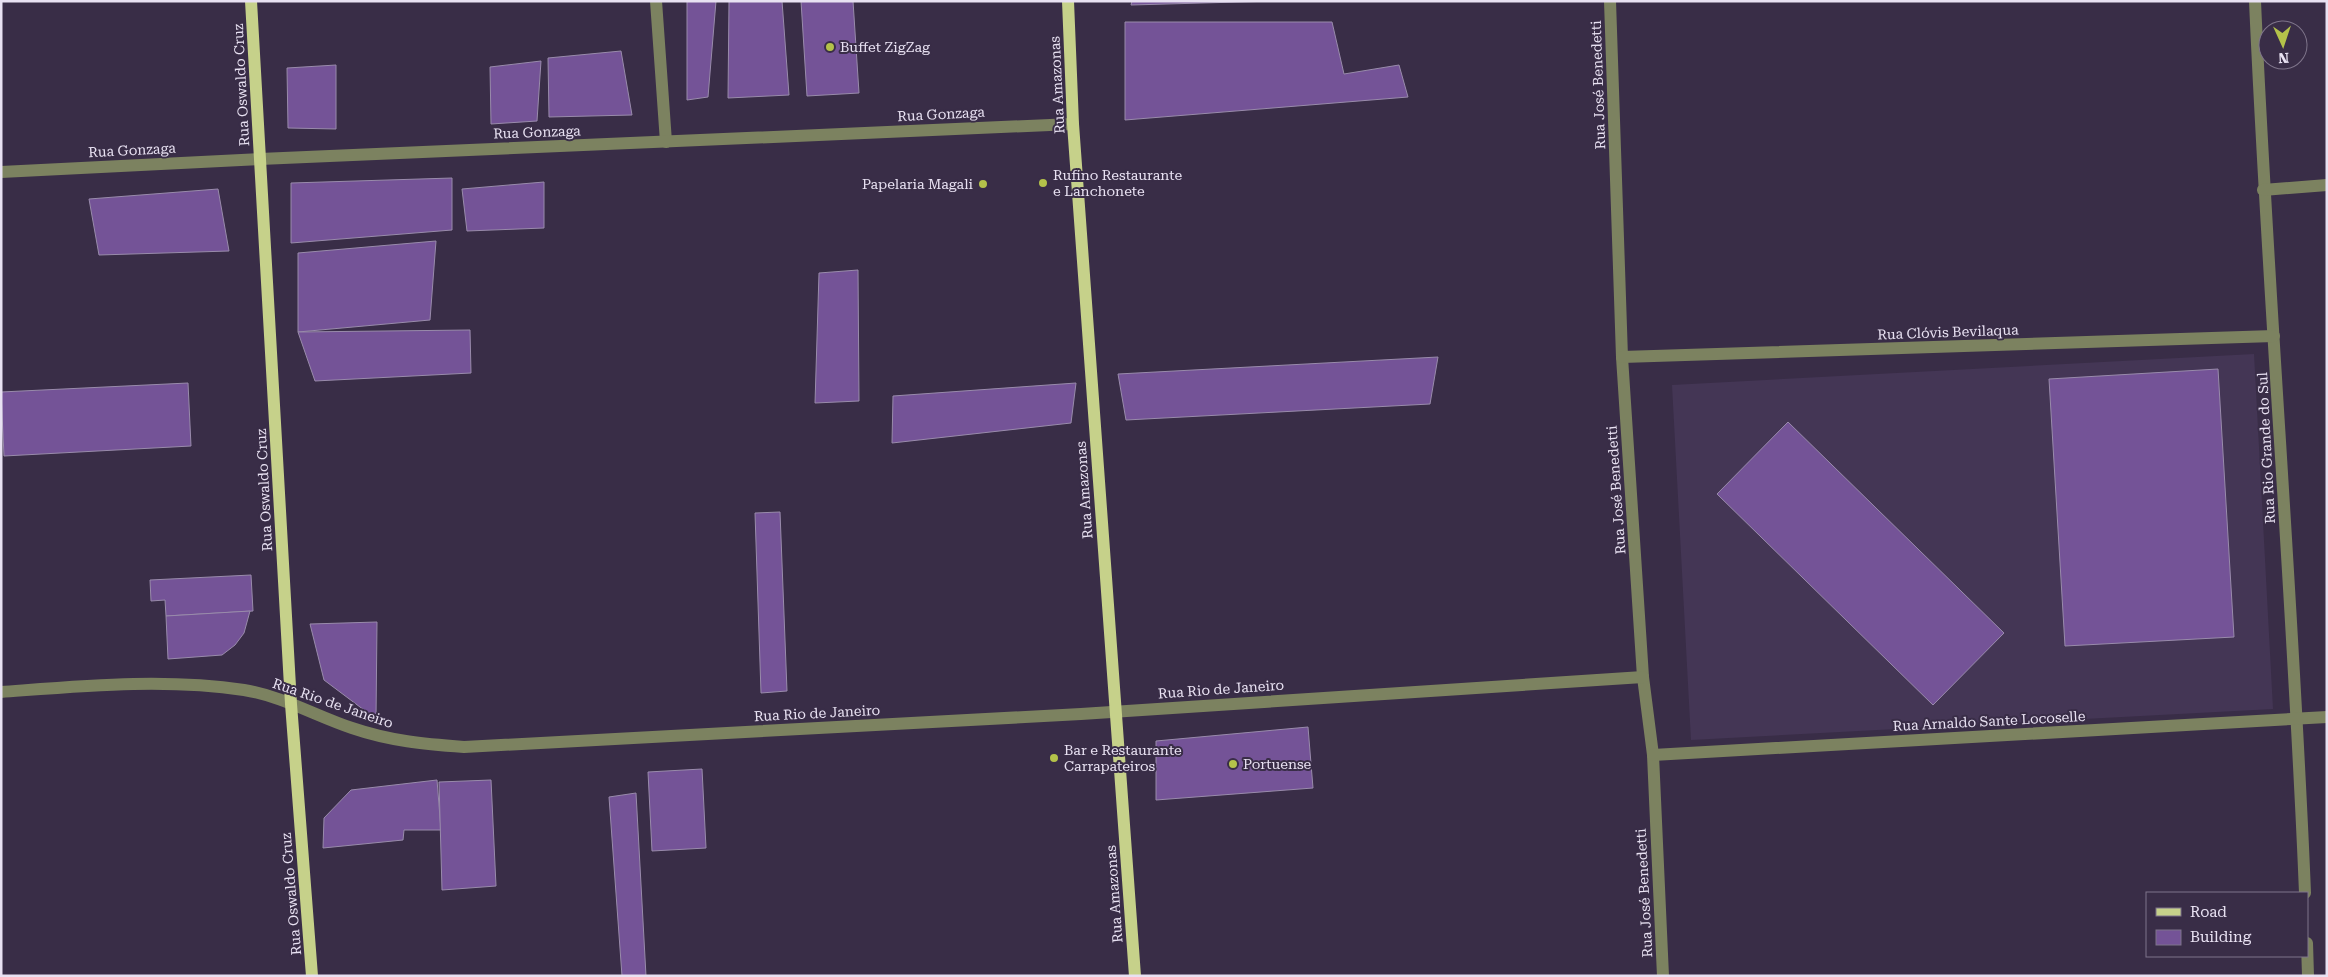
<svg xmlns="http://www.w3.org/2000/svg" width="2328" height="977" font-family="'Roboto Serif',serif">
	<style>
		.built { fill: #443655 }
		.building { fill: #745397; stroke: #998bab }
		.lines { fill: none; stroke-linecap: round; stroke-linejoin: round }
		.minor { stroke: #7c8260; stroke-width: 12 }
		.major { stroke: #c6d18a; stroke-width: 12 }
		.poi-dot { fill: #b4c24a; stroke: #392d47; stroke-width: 2 }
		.labels { text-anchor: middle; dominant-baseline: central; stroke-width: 4; stroke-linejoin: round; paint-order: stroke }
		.poi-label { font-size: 14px; fill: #e8e1f2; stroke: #392d47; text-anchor: start }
		.street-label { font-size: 14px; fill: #e8e1f2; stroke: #392d47 }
	</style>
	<rect width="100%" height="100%" fill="#392d47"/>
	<!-- built -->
	<polygon class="built" points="2254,354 2273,709 1691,740 1672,385"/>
	<!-- building -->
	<g class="building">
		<polygon points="687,1 716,1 708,97 687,100"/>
		<polygon points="729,1 782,1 789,95 728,98"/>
		<polygon points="801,1 853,1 859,93 807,96"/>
		<polygon points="1132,1 1275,1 1131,5"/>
		<polygon points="1125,22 1332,22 1344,74 1399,65 1408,97 1125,120"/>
		<polygon points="621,51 632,115 549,117 548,58"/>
		<polygon points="541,61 537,121 491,124 490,67"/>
		<polygon points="336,65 336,129 288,128 287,68"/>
		<polygon points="452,178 452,230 291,243 291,183"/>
		<polygon points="544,182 544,228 467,231 462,189"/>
		<polygon points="218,189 229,251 99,255 89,199"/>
		<polygon points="436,241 430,320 298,332 298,253"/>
		<polygon points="858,270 859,401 815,403 819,273"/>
		<polygon points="470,330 471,373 315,381 298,332"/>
		<polygon points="1438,357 1430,404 1126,420 1118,374"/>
		<polygon points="2218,369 2234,637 2065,646 2049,379"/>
		<polygon points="188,383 191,446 4,456 1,392"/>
		<polygon points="1076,383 1071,423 892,443 893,396"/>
		<polygon points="1788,422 2004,633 1933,705 1717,494"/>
		<polygon points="780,512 787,691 761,693 755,513"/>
		<polygon points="251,575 253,611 166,616 165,600 151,601 150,580"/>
		<polygon points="250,611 244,633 235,645 222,655 168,659 166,616"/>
		<polygon points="377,622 376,719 324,680 310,624"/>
		<polygon points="1308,727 1313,788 1156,800 1156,741"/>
		<polygon points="702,769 706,848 652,851 648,772"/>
		<polygon points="437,780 441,830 404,830 403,840 323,848 324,818 351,790"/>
		<polygon points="491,780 496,886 442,890 439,782"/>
		<polygon points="636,793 646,976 622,976 609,797"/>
	</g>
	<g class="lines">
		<!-- minor -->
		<g class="minor">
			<polyline points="656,1 666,142"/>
			<polyline points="1610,1 1622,357 1643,677 1653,755 1663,976"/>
			<path d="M2255 1C2268 299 2293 596 2305 893"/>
			<polyline points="1,172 260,159 1073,124"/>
			<polyline points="2263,190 2327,185"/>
			<polyline points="1622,357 2274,336"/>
			<path d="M1 692C82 686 164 678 244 690 282 696 316 716 352 728 390 741 424 744 464 747L1081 714 1643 677"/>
			<polyline points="1653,755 2327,717"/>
			<polyline points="2307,943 2308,976"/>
		</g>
		<!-- major -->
		<g class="major">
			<polyline points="251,1 291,704 312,976"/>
			<polyline points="1068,1 1073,124 1135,976"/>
		</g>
	</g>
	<!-- markers -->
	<g class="poi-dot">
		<circle cx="830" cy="47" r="5"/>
		<circle cx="1043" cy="183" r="5"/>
		<circle cx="983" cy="184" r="5"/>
		<circle cx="1054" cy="758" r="5"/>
		<circle cx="1233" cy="764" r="5"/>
	</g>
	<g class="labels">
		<!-- poi labels -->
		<g class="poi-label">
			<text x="840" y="47">Buffet ZigZag</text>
			<text x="1053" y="175">Rufino Restaurante<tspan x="1053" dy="16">e Lanchonete</tspan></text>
			<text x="973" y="184" text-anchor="end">Papelaria Magali</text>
			<text x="1064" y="750">Bar e Restaurante<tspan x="1064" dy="16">Carrapateiros</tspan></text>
			<text x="1243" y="764">Portuense</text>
		</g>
		<!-- street labels -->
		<g class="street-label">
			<text transform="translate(241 85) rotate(-93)">Rua Oswaldo Cruz</text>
			<text transform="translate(1057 85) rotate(-93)">Rua Amazonas</text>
			<text transform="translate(1598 85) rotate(-92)">Rua José Benedetti</text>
			<text transform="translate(941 114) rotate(-3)">Rua Gonzaga</text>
			<text transform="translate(537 132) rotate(-2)">Rua Gonzaga</text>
			<text transform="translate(132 150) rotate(-3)">Rua Gonzaga</text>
			<text transform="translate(1948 332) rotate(-2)">Rua Clóvis Bevilaqua</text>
			<text transform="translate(2266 448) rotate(-93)">Rua Rio Grande do Sul</text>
			<text transform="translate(264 490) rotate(-93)">Rua Oswaldo Cruz</text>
			<text transform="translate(1084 490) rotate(-94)">Rua Amazonas</text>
			<text transform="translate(1616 490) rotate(-94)">Rua José Benedetti</text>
			<text transform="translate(1221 689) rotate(-4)">Rua Rio de Janeiro</text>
			<text transform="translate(333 703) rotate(19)">Rua Rio de Janeiro</text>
			<text transform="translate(817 713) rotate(-3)">Rua Rio de Janeiro</text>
			<text transform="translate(1989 721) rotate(-3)">Rua Arnaldo Sante Locoselle</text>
			<text transform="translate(1644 893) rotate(-93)">Rua José Benedetti</text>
			<text transform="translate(291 894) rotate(-95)">Rua Oswaldo Cruz</text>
			<text transform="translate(1114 894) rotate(-94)">Rua Amazonas</text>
		</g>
	</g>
	<!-- border -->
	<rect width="2328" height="977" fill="none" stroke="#e8e1f2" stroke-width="5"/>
	<!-- legend -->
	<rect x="2146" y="892" width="162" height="65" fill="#392d47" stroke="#7f758b"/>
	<rect x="2156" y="908" width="25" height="8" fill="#c6d18a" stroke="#7f758b"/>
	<text x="2190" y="917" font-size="15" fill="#e8e1f2">Road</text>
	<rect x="2156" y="930" width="25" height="15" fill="#745397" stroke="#7f758b"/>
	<text x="2190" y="942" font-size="15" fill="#e8e1f2">Building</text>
	<!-- north arrow -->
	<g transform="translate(2283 45) rotate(177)"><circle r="24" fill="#392d47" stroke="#7f758b"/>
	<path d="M0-4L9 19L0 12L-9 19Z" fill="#b4c24a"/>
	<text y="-8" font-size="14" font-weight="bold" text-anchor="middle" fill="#e8e1f2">N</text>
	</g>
</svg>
